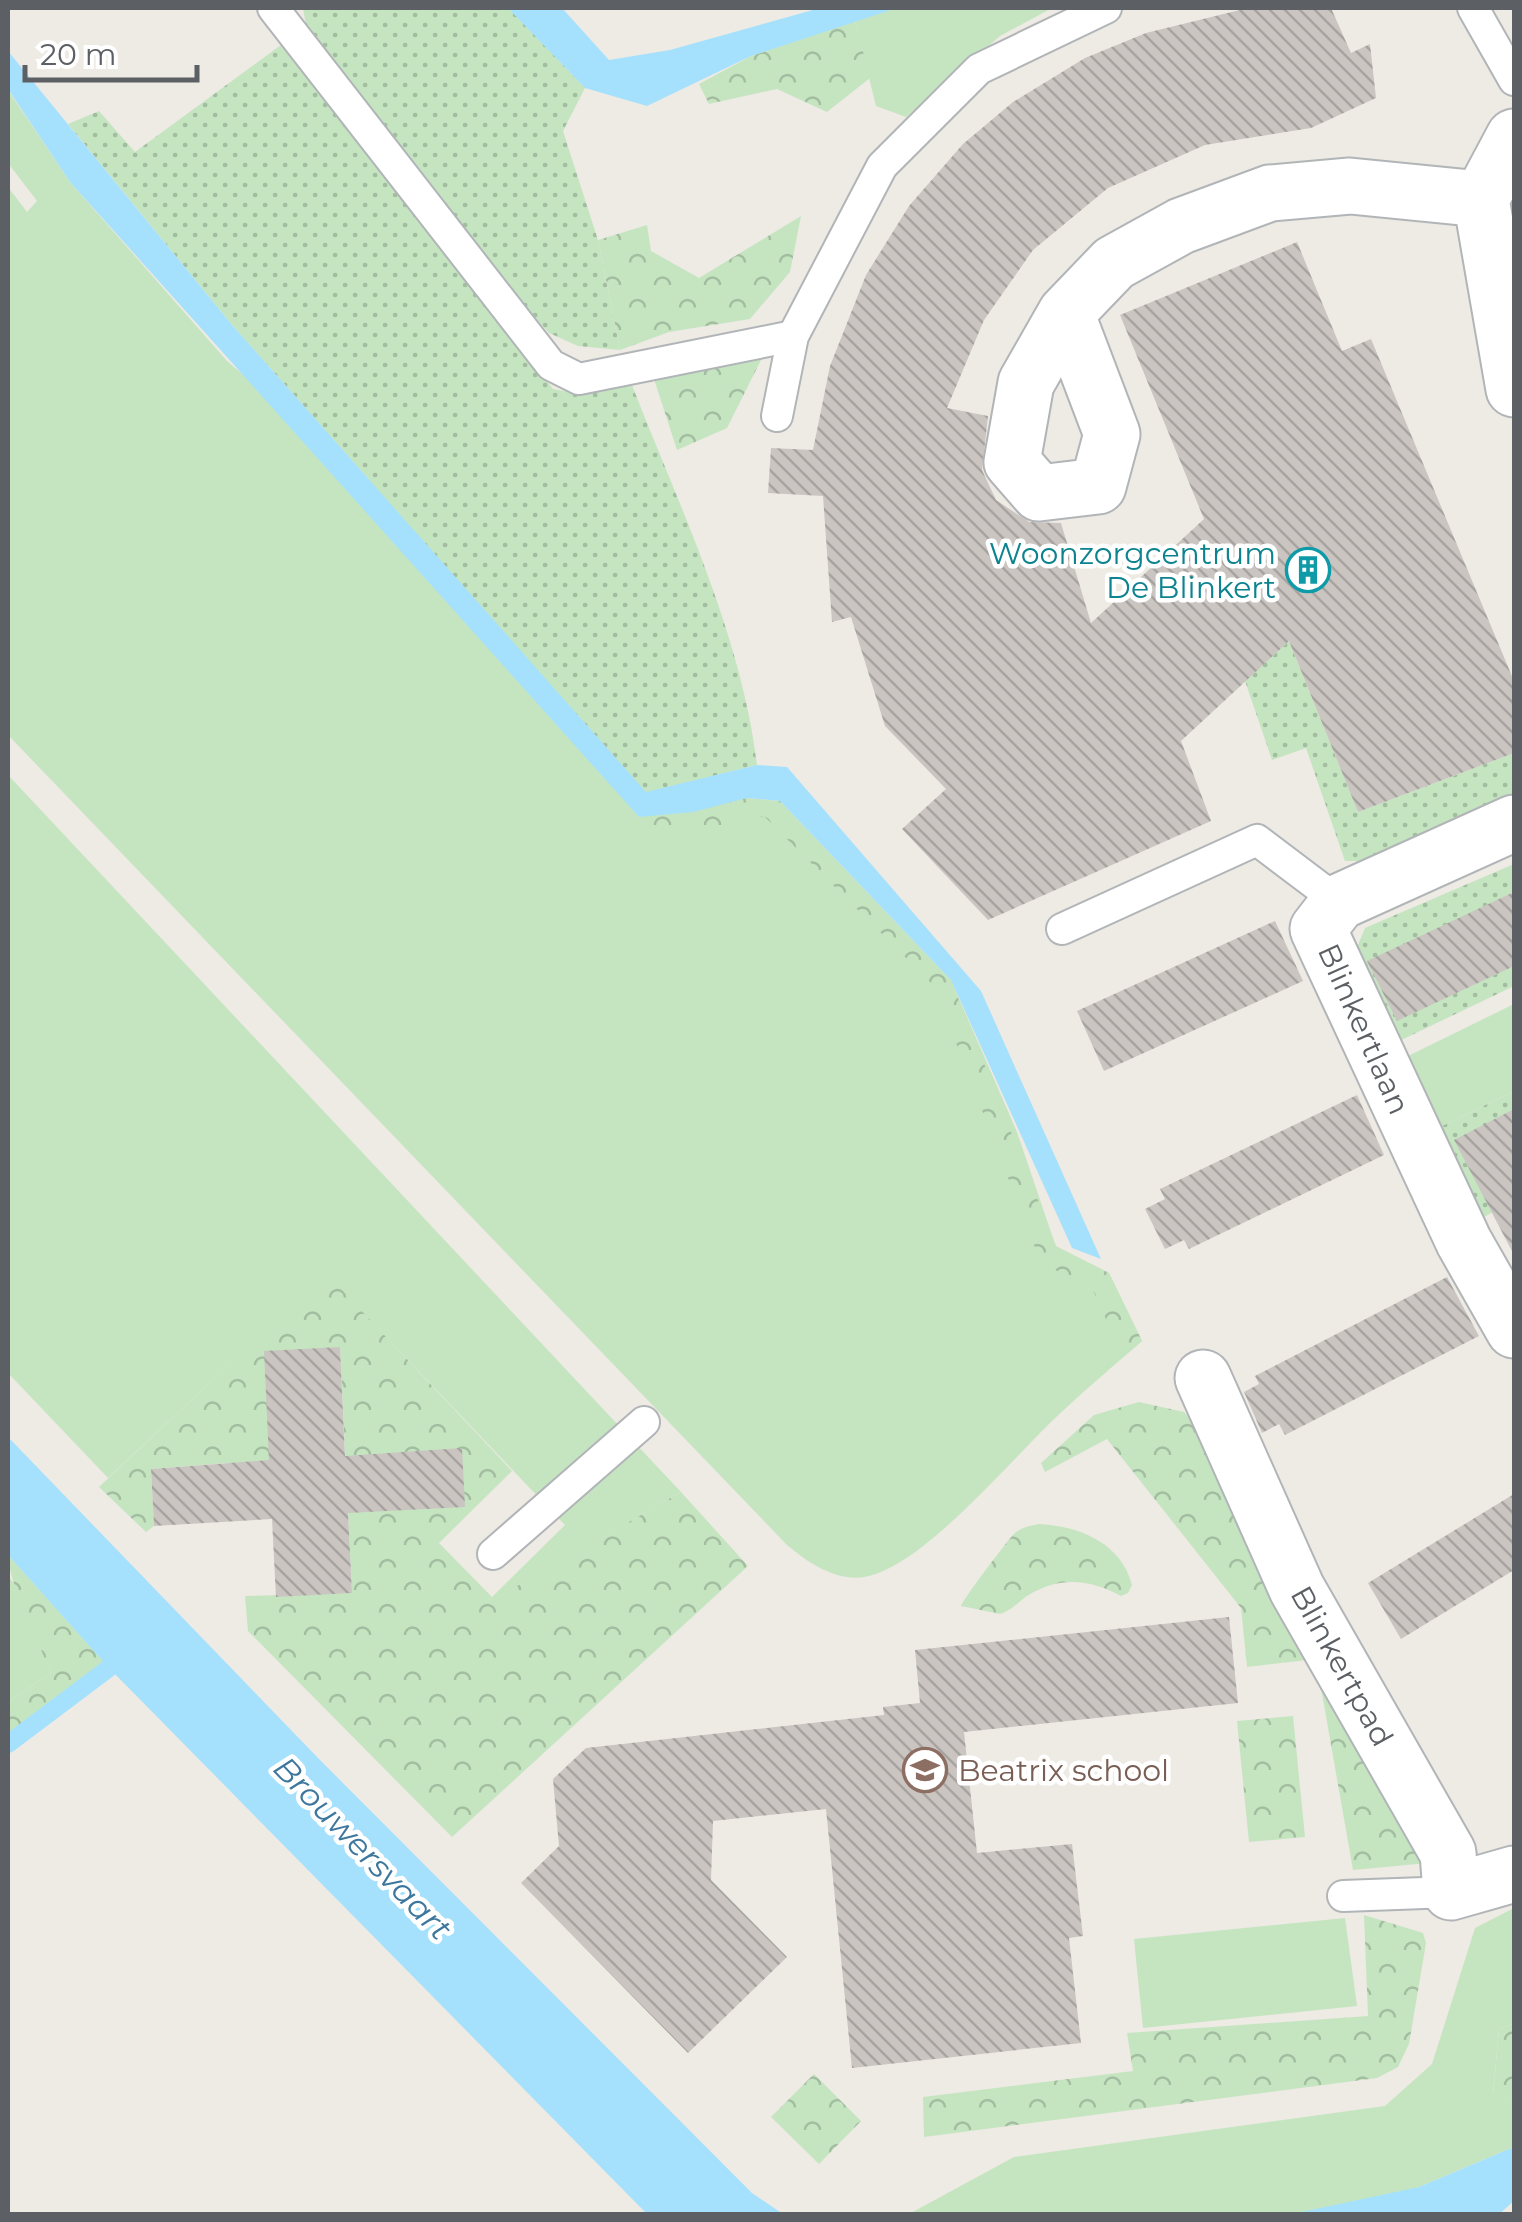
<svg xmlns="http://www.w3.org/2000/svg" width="1522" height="2222" font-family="Montserrat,sans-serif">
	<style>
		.grass { fill: #c5e5c1 }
		.forest { fill: url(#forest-crowns) }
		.garden { fill: url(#garden-dots) }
		.water { fill: #a5e1fd }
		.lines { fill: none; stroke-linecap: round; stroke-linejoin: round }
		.stream { stroke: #a5e1fd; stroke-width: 18 }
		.building { fill: url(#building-back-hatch) }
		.lane-casing { stroke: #b1b5b8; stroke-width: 34 }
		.street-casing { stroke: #b1b5b8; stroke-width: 59 }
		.lane { stroke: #fff; stroke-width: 30 }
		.street { stroke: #fff; stroke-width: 55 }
		.labels { text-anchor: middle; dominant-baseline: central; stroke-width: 9; stroke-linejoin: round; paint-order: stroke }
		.culture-label { font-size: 30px; fill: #0d838f; stroke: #fff; text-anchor: end }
		.street-label { font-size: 30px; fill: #5c6064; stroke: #fff }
		.education-label { font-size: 30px; fill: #785e54; stroke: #fff; text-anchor: start }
		.water-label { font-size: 32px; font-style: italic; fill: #3d779d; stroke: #fff }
	</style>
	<defs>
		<pattern id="forest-crowns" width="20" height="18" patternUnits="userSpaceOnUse" patternTransform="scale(2.5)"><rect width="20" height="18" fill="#c5e5c1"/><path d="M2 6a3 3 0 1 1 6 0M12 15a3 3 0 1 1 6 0" fill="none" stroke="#a3bda0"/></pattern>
		<pattern id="garden-dots" width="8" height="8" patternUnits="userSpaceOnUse" patternTransform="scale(2.5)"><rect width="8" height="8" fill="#c5e5c1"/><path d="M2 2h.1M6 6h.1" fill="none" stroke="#a3bda0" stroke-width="1.8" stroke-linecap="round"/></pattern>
		<pattern id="building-back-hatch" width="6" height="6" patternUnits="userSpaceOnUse" patternTransform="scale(2.5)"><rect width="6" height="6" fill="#cac5c1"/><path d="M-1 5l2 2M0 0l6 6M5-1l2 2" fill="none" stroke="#a7a3a0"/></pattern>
	</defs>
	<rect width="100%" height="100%" fill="#eeeae4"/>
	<!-- grass -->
	<g class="grass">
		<polygon points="896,8 1052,8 1000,36 906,117 876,106 855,21"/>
		<path d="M8 90 70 182 227 361 747 798 951 980 1017 1132 1056 1247 1109 1273 1142 1341C1111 1368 1079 1395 1050 1423 1007 1465 924 1563 869 1576 838 1584 807 1562 786 1544L8 735V187L27 212 37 201 8 163Z"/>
		<polygon points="8,775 681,1492 482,1607 565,1525 326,1274 108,1478 8,1373"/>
		<polygon points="1514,1004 1514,1091 1436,1129 1404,1058"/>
		<polygon points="8,1576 19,1590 51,1673 8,1702"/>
		<polygon points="1514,1908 1514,2023 1499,2029 1493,2094 1514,2103 1514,2147 1419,2187 1316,2213 909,2214 1014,2157 1385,2106 1432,2064 1475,1928"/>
		<polygon points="1345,1918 1357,2006 1143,2028 1134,1939"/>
	</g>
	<!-- forest -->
	<g class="forest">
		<polygon points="855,21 870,78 827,112 777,89 709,104 699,84 751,56"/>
		<polygon points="801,216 790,272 750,319 669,332 620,350 598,240 647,225 651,251 699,278"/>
		<polygon points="766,350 727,428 677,450 654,379"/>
		<polygon points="747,798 780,801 951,980 1056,1246 1109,1273 1142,1341 1123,1357 1092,1288 1041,1263 934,986 764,816 659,838 647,819"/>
		<polygon points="326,1273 512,1471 439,1543 492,1597 486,1604 681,1492 748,1566 452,1837 248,1631 245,1596 352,1593 340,1348 270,1470 226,1463 151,1469 154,1526 146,1532 99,1487"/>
		<polygon points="1139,1402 1184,1412 1207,1438 1428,1863 1353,1870 1316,1659 1247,1667 1241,1608 1107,1439 1045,1472 1041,1463 1094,1415"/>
		<path d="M1039 1524C1078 1526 1121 1542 1132 1585L1128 1593 1121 1596C1089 1579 1060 1576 1027 1596 1017 1603 1011 1611 1000 1614L961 1606C962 1601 1009 1538 1015 1533 1022 1527 1030 1526 1039 1524Z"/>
		<path d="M8 1555 104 1662 8 1734V1702L51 1673C39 1642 8 1582 8 1555Z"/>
		<polygon points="1293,1716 1305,1837 1249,1842 1237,1721"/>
		<polygon points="1364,1915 1423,1933 1426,1943 1409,2044 1398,2067 1377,2078 924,2137 923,2097 1133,2071 1127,2033 1368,2016"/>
		<polygon points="1514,2023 1514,2103 1493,2095 1499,2029"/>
		<polygon points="814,2074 861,2121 819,2164 771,2117"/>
	</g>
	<!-- garden -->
	<g class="garden">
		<polygon points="303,8 509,8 585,88 563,131 598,240 620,350 578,346 549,333 498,275 307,31"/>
		<path d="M281 45 553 389 585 395 630 380C678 504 741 632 757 765L646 793 232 325 68 124 99 111 135 152Z"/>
		<polygon points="1289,641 1358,812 1514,753 1514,806 1390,861 1345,861 1306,748 1272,760 1245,681"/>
		<polygon points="1514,864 1514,986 1393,1044 1353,957 1365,928"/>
		<polygon points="1514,1091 1514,1201 1482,1218 1436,1129"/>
	</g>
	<!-- water -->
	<g class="water">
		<polygon points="508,8 562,8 609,60 670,50 820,8 897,8 751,56 647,106 585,88"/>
		<polygon points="8,51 232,325 646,792 757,765 787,767 981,991 1101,1259 1072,1248 951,980 780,801 747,798 693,812 639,817 70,182 8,89"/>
		<polygon points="8,1437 319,1759 752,2193 783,2214 647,2214 109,1668 8,1555"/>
		<polygon points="1514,2147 1514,2201 1499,2214 1292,2214 1419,2187"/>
	</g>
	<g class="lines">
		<!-- stream -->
		<polyline class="stream" points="8,1744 109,1668"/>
	</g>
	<!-- building -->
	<g class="building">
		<polygon points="1248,8 1331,8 1351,53 1370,44 1376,98 1311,128 1205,145 1108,188 1033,250 984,320 947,408 988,416 982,470 996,500 1029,522 1061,523 1091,623 1204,519 1120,315 1297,242 1342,351 1371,339 1514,681 1514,753 1358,812 1289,641 1181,741 1211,821 988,920 902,829 946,789 885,726 851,617 832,622 823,496 768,493 771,448 813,450 830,366 866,275 909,206 963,144 1013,102 1085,58 1146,33"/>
		<polygon points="1514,892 1514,966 1397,1021 1367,961"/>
		<polygon points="1275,921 1303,981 1104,1071 1077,1011"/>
		<polygon points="1357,1095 1384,1155 1189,1249 1184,1240 1165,1249 1145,1209 1165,1199 1160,1189"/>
		<polygon points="1514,1109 1514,1255 1454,1140"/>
		<polygon points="1447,1277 1479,1336 1285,1435 1279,1424 1262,1433 1244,1392 1259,1384 1255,1376"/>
		<polygon points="340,1347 345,1456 462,1448 465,1507 348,1513 352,1593 276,1597 272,1519 154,1526 151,1469 269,1460 264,1351"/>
		<polygon points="1514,1494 1514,1570 1401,1639 1368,1583"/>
		<polygon points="1229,1617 1238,1703 964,1732 977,1853 1072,1844 1083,1936 1069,1938 1081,2043 852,2068 826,1809 713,1821 711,1880 787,1957 688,2053 521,1883 559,1846 553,1779 586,1748 884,1715 883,1707 920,1703 915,1650"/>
	</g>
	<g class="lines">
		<defs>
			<g id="lane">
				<polyline points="273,8 551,365 579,379 793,336"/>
				<polyline points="1473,8 1514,80"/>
				<polyline points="777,416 793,336 882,166 979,69 1106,8"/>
				<polyline points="1062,929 1257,840 1339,902"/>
				<polyline points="493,1554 644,1422"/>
				<polyline points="1343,1896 1451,1892"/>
			</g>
			<g id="street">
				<polyline points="1514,137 1481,199 1514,389"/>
				<polyline points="1066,313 1112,434 1098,486 1039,493 1012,462 1026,383 1066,313 1114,263 1181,226 1270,193 1350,186 1481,199"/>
				<polyline points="1514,823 1339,902 1318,929 1464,1242 1514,1330"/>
				<polyline points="1203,1378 1297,1589 1448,1853 1451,1892 1514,1874"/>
			</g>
		</defs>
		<!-- lane casing -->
		<use href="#lane" class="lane-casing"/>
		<!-- street casing -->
		<use href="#street" class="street-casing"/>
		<!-- lane -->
		<use href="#lane" class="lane"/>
		<!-- street -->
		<use href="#street" class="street"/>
	</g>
	<!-- icons -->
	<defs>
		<symbol id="building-ring" viewBox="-11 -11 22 22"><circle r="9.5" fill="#fff" stroke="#0f9aa8" stroke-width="1.5"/><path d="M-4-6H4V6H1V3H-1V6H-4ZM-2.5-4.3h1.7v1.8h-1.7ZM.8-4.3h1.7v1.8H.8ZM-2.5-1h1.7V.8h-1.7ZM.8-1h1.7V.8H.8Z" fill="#0f9aa8"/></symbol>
		<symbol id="school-ring" viewBox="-11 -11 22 22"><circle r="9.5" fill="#fff" stroke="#8d6e63" stroke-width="1.5"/><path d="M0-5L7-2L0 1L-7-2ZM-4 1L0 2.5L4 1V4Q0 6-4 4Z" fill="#8d6e63"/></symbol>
	</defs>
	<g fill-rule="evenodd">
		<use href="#building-ring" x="1283" y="545" width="50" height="50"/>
		<use href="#school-ring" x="900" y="1745" width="50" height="50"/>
	</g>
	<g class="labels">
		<!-- culture labels -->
		<g class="culture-label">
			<text x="1276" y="553">Woonzorgcentrum<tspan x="1276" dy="34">De Blinkert</tspan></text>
		</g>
		<!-- street labels -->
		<g class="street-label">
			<text transform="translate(1364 1029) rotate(66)">Blinkertlaan</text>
			<text transform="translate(1342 1666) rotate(61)">Blinkertpad</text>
		</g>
		<!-- education labels -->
		<g class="education-label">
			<text x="958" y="1770">Beatrix school</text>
		</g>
		<!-- water labels -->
		<g class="water-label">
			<text transform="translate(363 1848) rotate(46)">Brouwersvaart</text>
		</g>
	</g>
	<!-- border -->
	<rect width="1522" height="2222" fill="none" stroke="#5c6064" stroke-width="20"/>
	<!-- scale -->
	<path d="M25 65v15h172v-15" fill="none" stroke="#5c6064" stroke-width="5"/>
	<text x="40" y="65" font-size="30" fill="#5c6064" stroke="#ffffff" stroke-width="8" paint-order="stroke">20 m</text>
</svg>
